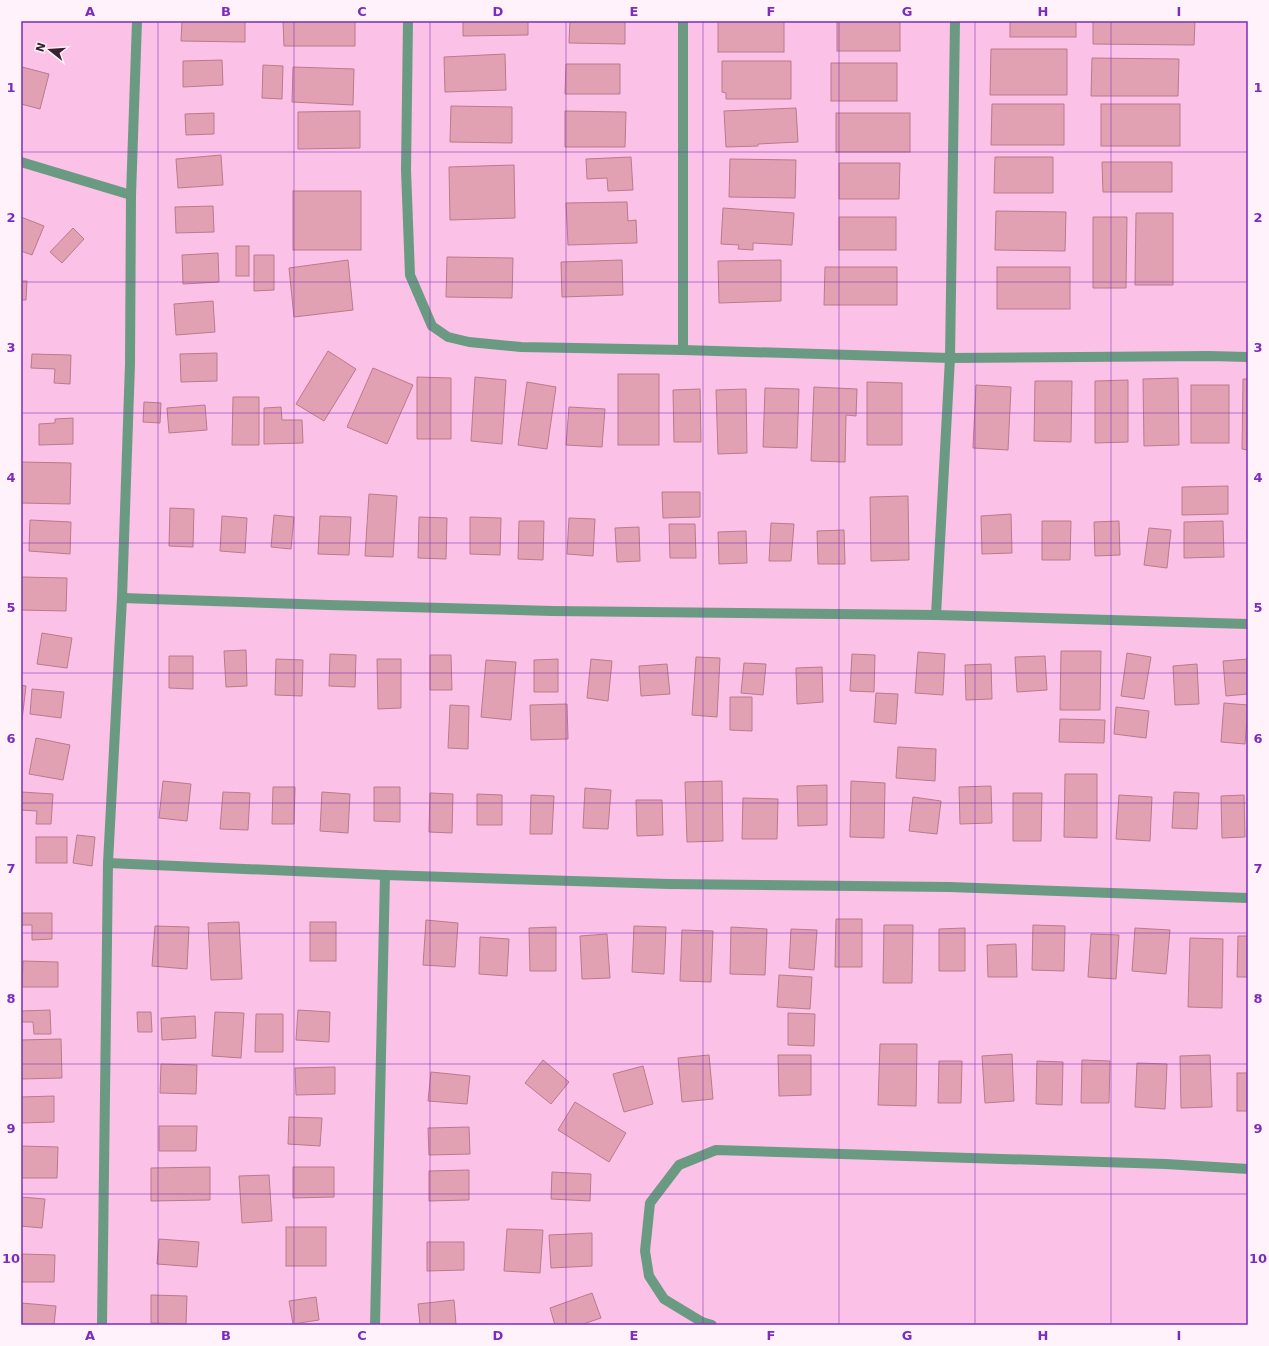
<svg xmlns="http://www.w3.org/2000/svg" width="1269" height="1346" font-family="'DejaVu Sans',sans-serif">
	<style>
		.building { fill: #e2a1b3; stroke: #b97a8c }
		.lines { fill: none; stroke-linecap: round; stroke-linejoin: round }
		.street { stroke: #6b9a82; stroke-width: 10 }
		.grid { fill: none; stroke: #7b2cbf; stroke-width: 1; stroke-opacity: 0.55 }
		.neatline { fill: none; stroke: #7b2cbf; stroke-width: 1.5 }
		.grid-label { font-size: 13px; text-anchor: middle; font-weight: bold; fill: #7b2cbf }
	</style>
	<rect width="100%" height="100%" fill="#fcc1e6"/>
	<!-- building -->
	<g class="building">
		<polygon points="182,21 245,21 245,42 181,41"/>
		<polygon points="283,21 355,21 355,46 284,46"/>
		<polygon points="463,21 528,21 528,35 463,36"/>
		<polygon points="570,21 625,21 625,44 569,43"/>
		<rect x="718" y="21" width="66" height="31"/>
		<rect x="837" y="21" width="63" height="30"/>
		<rect x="1010" y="21" width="66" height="16"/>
		<polygon points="1093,21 1195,21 1194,45 1093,44"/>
		<polygon points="991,49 1067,49 1067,95 990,95"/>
		<polygon points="505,54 506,90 445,92 444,57"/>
		<polygon points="1092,58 1179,59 1178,96 1091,96"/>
		<polygon points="222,60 223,85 183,87 183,61"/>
		<polygon points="722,61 791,61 791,99 726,99 726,93 722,92"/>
		<rect x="831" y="63" width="66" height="38"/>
		<polygon points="566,64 620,64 620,94 565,94"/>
		<polygon points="263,65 283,66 282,99 262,98"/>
		<polygon points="22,67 49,74 40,109 21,104 21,71"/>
		<polygon points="293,67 354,69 353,105 292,102"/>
		<polygon points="992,104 1064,104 1064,145 991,145"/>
		<rect x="1101" y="104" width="79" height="42"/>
		<polygon points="451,106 512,107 512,143 450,142"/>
		<polygon points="796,108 798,142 758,144 758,146 726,147 724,111"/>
		<polygon points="360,111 360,148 298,149 298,112"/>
		<polygon points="565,111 626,112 625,147 565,147"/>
		<polygon points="214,113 214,134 186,135 185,114"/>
		<rect x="836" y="113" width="74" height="39"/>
		<polygon points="221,155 223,185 178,188 176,159"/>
		<polygon points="631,157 633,190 608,191 607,178 587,179 586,159"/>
		<polygon points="995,157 1053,157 1053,193 994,193"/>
		<polygon points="730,159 796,160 795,198 729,197"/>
		<polygon points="1102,162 1172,162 1172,192 1103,192"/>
		<polygon points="839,163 900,163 899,199 839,199"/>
		<polygon points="514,165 515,218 450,220 449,167"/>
		<rect x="293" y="191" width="68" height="59"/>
		<polygon points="627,202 628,221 636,220 637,243 568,245 566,203"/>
		<polygon points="213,206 214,232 176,233 175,207"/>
		<polygon points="723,208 794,213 792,245 753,243 753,250 738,249 739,245 721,244"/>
		<polygon points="996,211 1066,212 1065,251 995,250"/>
		<polygon points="1136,213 1173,213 1173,285 1135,285"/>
		<polygon points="21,217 44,226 32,255 21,251"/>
		<rect x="839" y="217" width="57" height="33"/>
		<polygon points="1093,217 1127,217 1126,288 1093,288"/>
		<polygon points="73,228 84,239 62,263 50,252"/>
		<rect x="236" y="246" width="13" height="30"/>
		<polygon points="218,253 219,282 183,284 182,255"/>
		<polygon points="254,255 274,255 274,290 254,291"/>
		<polygon points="447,257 513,258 512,298 446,297"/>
		<polygon points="348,260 353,310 294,317 289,268"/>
		<polygon points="622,260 623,295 562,297 561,262"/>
		<polygon points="781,260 781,301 719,303 718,261"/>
		<polygon points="825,267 897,267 897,305 824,305"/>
		<rect x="997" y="267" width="73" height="42"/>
		<polygon points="21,281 27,281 26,300 21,300"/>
		<polygon points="213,301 215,332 176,335 174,304"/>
		<polygon points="328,351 356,369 324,421 296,404"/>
		<polygon points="217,353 217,381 181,382 180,354"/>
		<polygon points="32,354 71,355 70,384 54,383 55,369 31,368"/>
		<polygon points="373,368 413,385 387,444 347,427"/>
		<rect x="618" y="374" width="41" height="71"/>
		<polygon points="417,377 451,378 451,439 417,439"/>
		<polygon points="475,377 506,380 502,444 471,441"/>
		<polygon points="1178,378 1179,445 1144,446 1143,379"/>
		<polygon points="1243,379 1248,379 1248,450 1242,449"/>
		<polygon points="1128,380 1128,442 1095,443 1095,381"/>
		<polygon points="1035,381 1072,381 1071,442 1034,441"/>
		<polygon points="527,382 556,387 547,449 518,445"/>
		<polygon points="867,382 902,383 902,445 867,445"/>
		<polygon points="976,385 1011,387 1008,450 973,448"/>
		<rect x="1191" y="385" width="38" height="58"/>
		<polygon points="814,387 857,389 856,416 846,415 845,462 811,461"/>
		<polygon points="765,388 799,389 797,448 763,447"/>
		<polygon points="700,389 701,442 674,442 673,390"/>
		<polygon points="746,389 747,453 718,454 716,390"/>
		<polygon points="233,397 259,397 259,445 232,445"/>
		<polygon points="144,402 161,403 160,423 143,422"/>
		<polygon points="205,405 207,430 169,433 167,408"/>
		<polygon points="281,407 282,420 302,420 303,443 264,444 264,408"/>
		<polygon points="569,407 605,409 602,447 566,445"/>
		<polygon points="73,418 73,444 39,445 39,424 55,423 55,419"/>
		<polygon points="21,462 71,463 70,504 21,503"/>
		<polygon points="1228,486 1228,514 1182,515 1182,487"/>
		<polygon points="662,492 700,492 700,517 663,518"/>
		<polygon points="369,494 397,496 393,557 365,556"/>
		<polygon points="908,496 909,560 871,561 870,497"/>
		<polygon points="170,508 194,509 193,547 169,546"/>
		<polygon points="1011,514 1012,553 982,554 981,516"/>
		<polygon points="274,515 294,517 291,549 271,547"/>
		<polygon points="222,516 247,518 245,553 220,551"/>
		<polygon points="320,516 351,517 349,555 318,554"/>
		<polygon points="419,517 447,518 446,559 418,558"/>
		<polygon points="470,517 501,518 500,555 470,554"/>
		<polygon points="569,518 595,519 593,556 567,554"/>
		<polygon points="30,520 71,522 70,554 29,551"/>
		<polygon points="519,521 544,521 543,560 518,559"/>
		<polygon points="1042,521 1071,521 1070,560 1042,560"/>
		<polygon points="1119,521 1120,555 1095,556 1094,522"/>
		<polygon points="1223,521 1224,557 1184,558 1184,522"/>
		<polygon points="771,523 794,524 791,561 769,561"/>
		<polygon points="669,524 695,524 696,558 670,558"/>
		<polygon points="639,527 640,561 617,562 615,528"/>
		<polygon points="1149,528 1171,530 1167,568 1144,565"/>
		<polygon points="844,530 845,564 818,564 817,531"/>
		<polygon points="1247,530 1248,530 1248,568"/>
		<polygon points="746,531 747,563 719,564 718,532"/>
		<polygon points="21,577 67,578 66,611 21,610"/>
		<polygon points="42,633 72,638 67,668 37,664"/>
		<polygon points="246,650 247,686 226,687 224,651"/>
		<polygon points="1061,651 1101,651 1100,710 1060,710"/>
		<polygon points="918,652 945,654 943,695 915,693"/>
		<polygon points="1127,653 1151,657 1144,699 1121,696"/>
		<polygon points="330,654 356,655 355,687 329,686"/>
		<polygon points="852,654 875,655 874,692 850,691"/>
		<polygon points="430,655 451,655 452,690 430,690"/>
		<polygon points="169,656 193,656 193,689 169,688"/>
		<polygon points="1045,656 1047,690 1017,692 1015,657"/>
		<polygon points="696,657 720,658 717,717 692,715"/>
		<polygon points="276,659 303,660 302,696 275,695"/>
		<polygon points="377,659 401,659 401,708 378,709"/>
		<polygon points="558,659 558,692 534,692 534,660"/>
		<polygon points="591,659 612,661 608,701 587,698"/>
		<polygon points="1248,659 1248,694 1226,696 1223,661"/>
		<polygon points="486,660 516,662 511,720 481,717"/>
		<polygon points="744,663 766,664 763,695 741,693"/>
		<polygon points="667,664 670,694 641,696 639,666"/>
		<polygon points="991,664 992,699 966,700 965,665"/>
		<polygon points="1197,664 1199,704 1175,705 1173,666"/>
		<polygon points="822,667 823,702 797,704 796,668"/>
		<polygon points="21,685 26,686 22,720 21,720"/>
		<polygon points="32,689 64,692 61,718 30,714"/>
		<polygon points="876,693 898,694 896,724 874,722"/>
		<polygon points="730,697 752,697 752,731 730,730"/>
		<polygon points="1224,703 1248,705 1245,744 1221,742"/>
		<polygon points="567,704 568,739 531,740 530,705"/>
		<polygon points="450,705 469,706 468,749 448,748"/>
		<polygon points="1116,707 1149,711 1146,738 1114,734"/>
		<polygon points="1060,719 1105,720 1104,743 1059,742"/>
		<polygon points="36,738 70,745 63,780 29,774"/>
		<polygon points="898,747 936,749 935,781 896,778"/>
		<polygon points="1065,774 1097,774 1097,838 1064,837"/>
		<polygon points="163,781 191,784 187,821 159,818"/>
		<polygon points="722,781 723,841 687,842 685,782"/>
		<polygon points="851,781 885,783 884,838 850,837"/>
		<polygon points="827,785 827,825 798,826 797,786"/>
		<polygon points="991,786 992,823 960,824 959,787"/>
		<polygon points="273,787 295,787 294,824 272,824"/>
		<polygon points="374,787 400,787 400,822 374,821"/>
		<polygon points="585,788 611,790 608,829 583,828"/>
		<polygon points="22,792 53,794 51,824 36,824 37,811 21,810"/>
		<polygon points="223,792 250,793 248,830 220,829"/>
		<polygon points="322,792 350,794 348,833 320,831"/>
		<polygon points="1174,792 1199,793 1197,829 1172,828"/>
		<polygon points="430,793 453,794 452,833 429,832"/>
		<polygon points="1013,793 1042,793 1041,841 1013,841"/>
		<polygon points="477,794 502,795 502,825 477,825"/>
		<polygon points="531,795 554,796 552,834 530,834"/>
		<polygon points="1119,795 1152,797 1150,841 1116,839"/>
		<polygon points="1244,795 1245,837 1222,838 1221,796"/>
		<polygon points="913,797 941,801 937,834 909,831"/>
		<polygon points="743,798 778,799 777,839 742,839"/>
		<polygon points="636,800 662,800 663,835 637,836"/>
		<polygon points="77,835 95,837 92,866 73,863"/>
		<rect x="36" y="837" width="31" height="26"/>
		<polygon points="21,913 52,913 52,939 32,940 32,925 21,925"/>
		<polygon points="836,919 862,919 862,967 835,967"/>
		<polygon points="426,920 458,923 455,967 423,965"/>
		<polygon points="239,922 242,979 211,980 208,923"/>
		<rect x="310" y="922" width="26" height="39"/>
		<polygon points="884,925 913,925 912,983 883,983"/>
		<polygon points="1033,925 1065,926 1064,971 1032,970"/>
		<polygon points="155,926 189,927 187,969 152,966"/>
		<polygon points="634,926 666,927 664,974 632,972"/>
		<polygon points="556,927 556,971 530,971 529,928"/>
		<polygon points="731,927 767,929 765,975 730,974"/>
		<polygon points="965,928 965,971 939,971 939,929"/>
		<polygon points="1135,928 1170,930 1166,974 1132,971"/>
		<polygon points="791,929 817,930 814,970 789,968"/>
		<polygon points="682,930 713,931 711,982 680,981"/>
		<polygon points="607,934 610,978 582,979 580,936"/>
		<polygon points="1091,934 1119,935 1116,979 1088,977"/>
		<polygon points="1238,936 1248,936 1248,977 1237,977"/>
		<polygon points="480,937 509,939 507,976 479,974"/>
		<polygon points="1190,938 1223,939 1222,1008 1188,1007"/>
		<polygon points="1016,944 1017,977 988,977 987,945"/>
		<polygon points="23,961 58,962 58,987 22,987"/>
		<polygon points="779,975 812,977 810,1009 777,1007"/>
		<polygon points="50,1010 51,1034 34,1034 33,1022 21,1022 21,1011"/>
		<polygon points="298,1010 330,1012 329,1042 296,1040"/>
		<polygon points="137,1012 151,1012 152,1032 138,1032"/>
		<polygon points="215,1012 244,1013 241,1058 212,1056"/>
		<polygon points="788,1013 815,1014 814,1046 788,1045"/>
		<polygon points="256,1014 283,1014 283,1052 255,1052"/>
		<polygon points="195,1016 196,1038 162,1040 161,1018"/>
		<polygon points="61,1039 62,1078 21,1079 21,1040"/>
		<polygon points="880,1044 917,1044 916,1106 878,1105"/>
		<polygon points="1012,1054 1014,1101 985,1103 982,1056"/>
		<polygon points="709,1055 713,1099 682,1102 678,1058"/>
		<polygon points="778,1055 811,1055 811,1095 779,1096"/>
		<polygon points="1210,1055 1212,1107 1181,1108 1180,1056"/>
		<polygon points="543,1060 569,1082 551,1104 525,1083"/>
		<polygon points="1082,1060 1110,1061 1109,1103 1081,1103"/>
		<polygon points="939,1061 962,1061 961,1103 938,1103"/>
		<polygon points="1037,1061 1063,1062 1062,1105 1036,1104"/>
		<polygon points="1137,1063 1167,1064 1165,1109 1135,1107"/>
		<polygon points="161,1064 197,1065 196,1094 160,1093"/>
		<polygon points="643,1066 653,1104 624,1112 613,1074"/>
		<polygon points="335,1067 335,1094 296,1095 295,1068"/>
		<polygon points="431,1072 470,1076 467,1104 428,1101"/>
		<rect x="1237" y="1073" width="11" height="38"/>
		<polygon points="54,1096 54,1122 21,1123 21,1097"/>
		<polygon points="575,1102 626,1133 609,1162 558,1130"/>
		<polygon points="289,1117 322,1118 320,1146 288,1144"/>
		<polygon points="159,1126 197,1126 196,1151 159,1151"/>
		<polygon points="469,1127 470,1154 429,1155 428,1128"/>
		<polygon points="21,1146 58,1147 57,1178 21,1178"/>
		<polygon points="210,1167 210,1200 151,1201 151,1168"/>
		<polygon points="293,1167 334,1167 334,1197 293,1198"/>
		<polygon points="469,1170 469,1200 429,1201 429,1171"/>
		<polygon points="552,1172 591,1174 590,1201 551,1199"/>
		<polygon points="269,1175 272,1221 242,1223 239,1176"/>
		<polygon points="21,1197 45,1199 42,1228 21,1226"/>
		<rect x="286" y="1227" width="40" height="39"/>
		<polygon points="507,1229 543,1230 540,1273 504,1271"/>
		<polygon points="592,1233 592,1266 551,1268 549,1235"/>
		<polygon points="159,1239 199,1242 197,1267 157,1264"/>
		<polygon points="427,1242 464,1242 464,1270 427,1271"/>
		<polygon points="22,1254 55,1255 54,1282 22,1282"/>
		<polygon points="592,1293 601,1318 580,1325 555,1325 550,1308"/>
		<polygon points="151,1295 187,1296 186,1324 151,1323"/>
		<polygon points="316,1297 319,1320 293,1324 289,1301"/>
		<polygon points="454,1300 456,1324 420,1325 418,1304"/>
		<polygon points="21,1303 56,1306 54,1325 21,1325"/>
	</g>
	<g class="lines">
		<!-- street -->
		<g class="street">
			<polyline points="408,21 406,170 410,275 432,326 448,337 469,342 521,347 683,350 950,358 1209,356 1248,357"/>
			<polyline points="683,21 683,350"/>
			<polyline points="21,162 131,195"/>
			<polyline points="122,598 329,605 552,611 936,615 1248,624"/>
			<polyline points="936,615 950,358 955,21"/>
			<polyline points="108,863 385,875 669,884 950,887 1248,898"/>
			<polyline points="102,1325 108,863 122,598 130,364 131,195 137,21"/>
			<polyline points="375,1325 385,875"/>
			<polyline points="712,1325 702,1322 664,1299 649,1276 645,1251 650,1203 679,1165 716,1150 1166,1164 1248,1169"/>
		</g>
	</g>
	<!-- grid -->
	<path class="grid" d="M158 21V1325M294 21V1325M430 21V1325M566 21V1325M703 21V1325M839 21V1325M975 21V1325M1111 21V1325M21 152H1248M21 282H1248M21 413H1248M21 543H1248M21 673H1248M21 803H1248M21 933H1248M21 1064H1248M21 1194H1248"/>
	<!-- border -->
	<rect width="1269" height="1346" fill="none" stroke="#fff2fa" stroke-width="44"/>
	<!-- north arrow -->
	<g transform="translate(50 50) rotate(287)" stroke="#fff2fa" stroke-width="3" paint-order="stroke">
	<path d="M0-3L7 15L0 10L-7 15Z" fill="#382230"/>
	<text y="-6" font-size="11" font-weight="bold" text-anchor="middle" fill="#382230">N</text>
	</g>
	<rect x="22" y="22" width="1225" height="1302" class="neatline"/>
	<g class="grid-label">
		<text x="90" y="16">A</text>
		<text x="226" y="16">B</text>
		<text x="362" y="16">C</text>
		<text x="498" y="16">D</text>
		<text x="634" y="16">E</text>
		<text x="771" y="16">F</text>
		<text x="907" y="16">G</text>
		<text x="1043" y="16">H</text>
		<text x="1179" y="16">I</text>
		<text x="11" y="92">1</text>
		<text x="1258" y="92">1</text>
		<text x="11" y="222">2</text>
		<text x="1258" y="222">2</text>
		<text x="11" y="352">3</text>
		<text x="1258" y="352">3</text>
		<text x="11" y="482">4</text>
		<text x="1258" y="482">4</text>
		<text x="11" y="612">5</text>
		<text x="1258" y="612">5</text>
		<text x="11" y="743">6</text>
		<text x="1258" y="743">6</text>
		<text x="11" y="873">7</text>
		<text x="1258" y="873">7</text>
		<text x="11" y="1003">8</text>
		<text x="1258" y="1003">8</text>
		<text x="11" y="1133">9</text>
		<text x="1258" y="1133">9</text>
		<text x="11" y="1263">10</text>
		<text x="1258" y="1263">10</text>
		<text x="90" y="1340">A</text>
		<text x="226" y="1340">B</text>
		<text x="362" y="1340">C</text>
		<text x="498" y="1340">D</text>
		<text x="634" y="1340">E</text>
		<text x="771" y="1340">F</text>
		<text x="907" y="1340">G</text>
		<text x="1043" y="1340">H</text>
		<text x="1179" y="1340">I</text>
	</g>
</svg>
